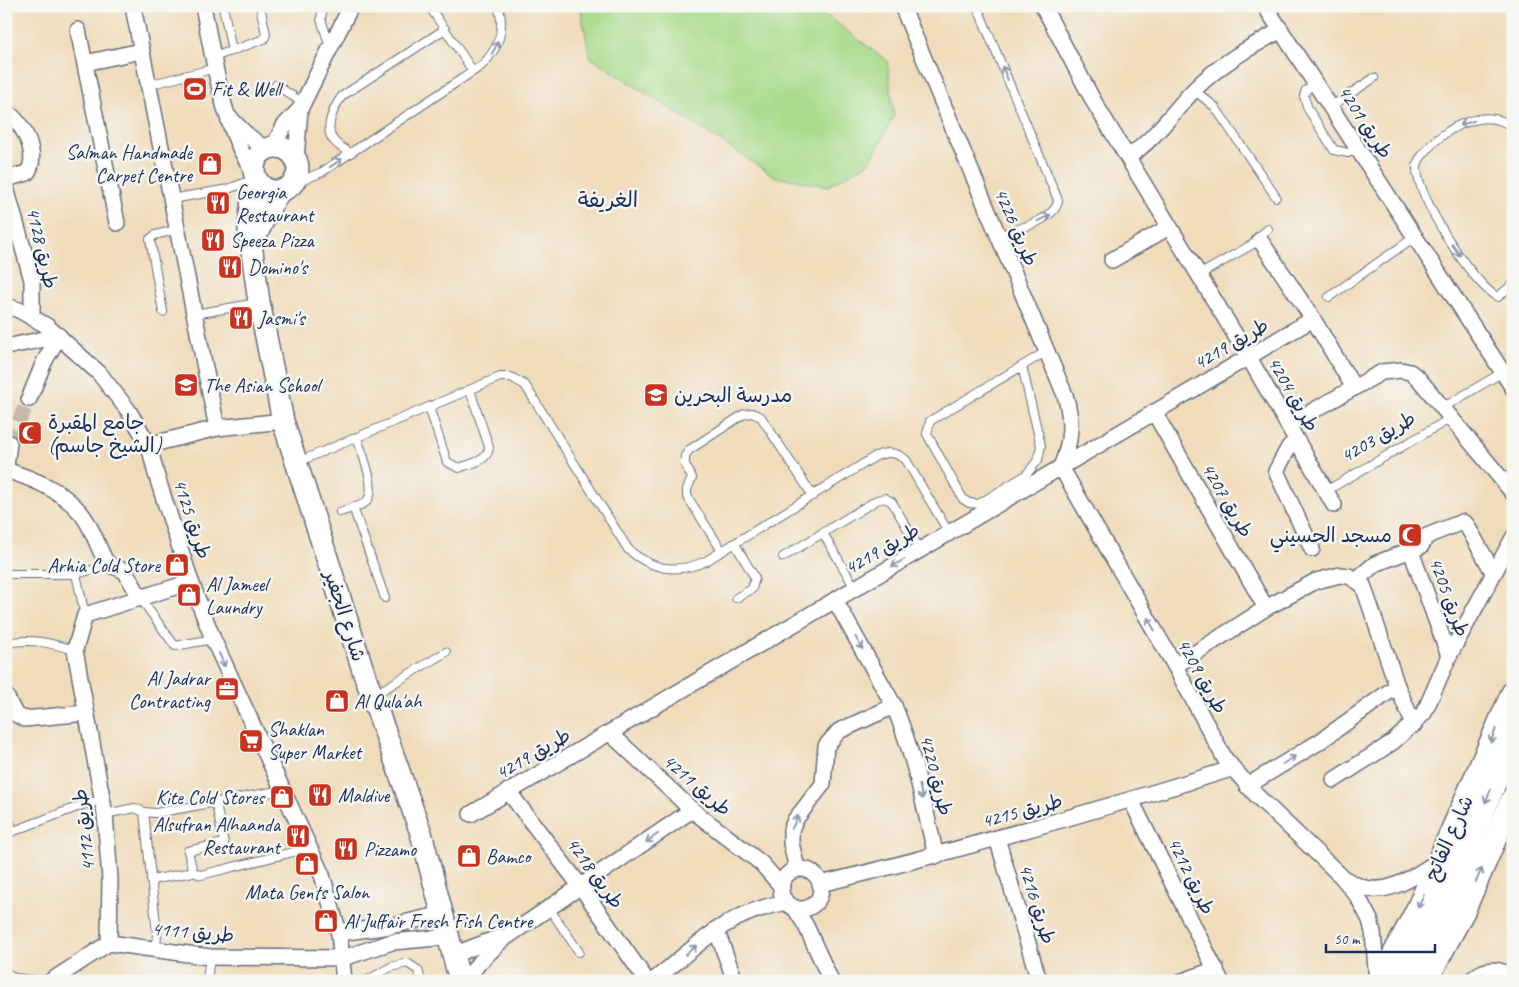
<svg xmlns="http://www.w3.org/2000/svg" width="1519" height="987" font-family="Caveat,'Playpen Sans Arabic',sans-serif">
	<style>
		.green { fill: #a8db8b; stroke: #628574 }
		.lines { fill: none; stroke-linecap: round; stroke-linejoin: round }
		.street-tunnel { stroke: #c5b9a8; stroke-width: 15; stroke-dasharray: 15 8; stroke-linecap: butt }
		.lane-casing { stroke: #666c7e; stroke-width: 10 }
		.street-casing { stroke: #666c7e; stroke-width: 18 }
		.secondary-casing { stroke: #666c7e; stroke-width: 24 }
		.primary-casing { stroke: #666c7e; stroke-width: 25 }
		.highway-casing { stroke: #666c7e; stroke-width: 29 }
		.lane { stroke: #fff; stroke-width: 8 }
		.street { stroke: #fff; stroke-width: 15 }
		.secondary { stroke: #fff; stroke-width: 21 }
		.primary { stroke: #fff; stroke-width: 22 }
		.highway { stroke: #fff; stroke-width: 26 }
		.oneway { stroke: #8d97ae }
		.labels { text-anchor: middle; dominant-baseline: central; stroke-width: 5; stroke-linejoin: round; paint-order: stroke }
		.poi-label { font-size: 20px; fill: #1b2f5e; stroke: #f6f6f2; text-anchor: start }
		.street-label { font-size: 20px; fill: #1b2f5e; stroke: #f6f6f2 }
		.quarter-label { font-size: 22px; fill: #1b2f5e; stroke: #f6f6f2 }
	</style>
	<rect width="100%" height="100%" fill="#f6f6f2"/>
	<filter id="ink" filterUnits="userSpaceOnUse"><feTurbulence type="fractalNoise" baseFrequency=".02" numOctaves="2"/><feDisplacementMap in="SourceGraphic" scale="10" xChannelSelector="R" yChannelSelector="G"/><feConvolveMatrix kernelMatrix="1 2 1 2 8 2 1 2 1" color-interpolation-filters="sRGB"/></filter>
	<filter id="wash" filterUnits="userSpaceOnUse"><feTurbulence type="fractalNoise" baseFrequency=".0096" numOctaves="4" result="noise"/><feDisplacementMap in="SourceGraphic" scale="20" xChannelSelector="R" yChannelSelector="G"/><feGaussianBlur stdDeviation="1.12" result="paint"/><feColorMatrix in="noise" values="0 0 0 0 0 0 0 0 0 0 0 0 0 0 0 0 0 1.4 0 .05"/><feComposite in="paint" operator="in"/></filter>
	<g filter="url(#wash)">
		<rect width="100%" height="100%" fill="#f0dcba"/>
		<!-- green -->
		<polygon class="green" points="580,6 814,6 887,61 894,116 870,162 828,186 776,177 590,57"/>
	</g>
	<g filter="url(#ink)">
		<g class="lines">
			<!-- street-tunnel -->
			<polyline class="street-tunnel" points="9,443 29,399"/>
			<defs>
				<g id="lane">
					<polyline points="223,6 232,51"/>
					<polyline points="323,6 321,19 330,47"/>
					<polyline points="429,6 473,71"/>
					<path d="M977 6 1058 200C1057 220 1015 230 998 236"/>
					<polyline points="1512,6 1513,7"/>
					<polyline points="214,57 264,39 266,34 260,6"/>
					<polyline points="1316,83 1306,90 1304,96 1308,109 1334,150 1348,153 1358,148"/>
					<polyline points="148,85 216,68"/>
					<polyline points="276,85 303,103"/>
					<polyline points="1194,90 1215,107 1276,197"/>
					<polyline points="1330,107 1374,78"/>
					<path d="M1513 128C1487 105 1444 128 1426 151 1422 156 1417 160 1417 167 1415 194 1474 287 1498 297L1513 284"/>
					<path d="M350 153C345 149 338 146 334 141 323 129 334 107 342 96L445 29"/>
					<path d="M292 185 322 172 481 66C498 50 506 29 498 6"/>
					<polyline points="172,199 228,189 255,179"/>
					<polyline points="1199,275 1260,240 1261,235 1268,229"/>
					<polyline points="1329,297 1416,236"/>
					<polyline points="163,312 150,239 155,235 178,229"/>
					<polyline points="195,314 257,303"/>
					<polyline points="1022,366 1041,446 1038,460 1026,475 979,504 969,503 963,499 927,434 930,421 1022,366 1047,351"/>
					<path d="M429 407 447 462 459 468C471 463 488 462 489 447L470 390"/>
					<polyline points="1444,407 1503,372"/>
					<path d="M298 462 500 377H511L525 385 628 549C651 570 678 574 706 561L876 456C887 451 897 452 906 460L949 533"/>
					<polyline points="1326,491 1451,418"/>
					<polyline points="353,507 385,598"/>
					<path d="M340 512C348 509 360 507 366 502 379 490 361 452 357 437"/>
					<polyline points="823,533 855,588"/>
					<polyline points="735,544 755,578 752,589 736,598"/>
					<polyline points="722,551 687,496 687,489 692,478 685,464 685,456 689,450 744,414 752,413 761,417 813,496"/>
					<polyline points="783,557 877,500 885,498 892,502 920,550"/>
					<polyline points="6,574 76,574 110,565"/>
					<polyline points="76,574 85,615"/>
					<polyline points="141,599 175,646 213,639"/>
					<path d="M6 643C33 638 50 643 75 650"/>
					<polyline points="374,695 446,652"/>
					<polyline points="216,804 224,843 188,851 193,872 201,875 309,848"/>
					<polyline points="144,812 157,933 156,950"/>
					<polyline points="6,814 13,831"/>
					<polyline points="105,814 135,808 144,812 156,813 283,790"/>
					<polyline points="6,834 85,804 103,800"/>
					<polyline points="151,880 193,872"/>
					<polyline points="549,908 579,952"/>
					<polyline points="6,972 14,978 45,981"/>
					<polyline points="207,981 210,957"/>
					<polyline points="366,981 391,967 407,963 418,970 421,981"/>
				</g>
				<g id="street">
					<path d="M203 6C214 60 222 125 253 171"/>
					<path d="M902 6 1065 395C1073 421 1071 443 1061 467"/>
					<polyline points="1043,6 1094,102 1248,356 1334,505"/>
					<polyline points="1265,6 1513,388"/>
					<polyline points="134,12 217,428"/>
					<polyline points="78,30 117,223"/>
					<polyline points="85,63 141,51"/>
					<path d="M6 112C23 121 40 156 27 173L6 179"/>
					<polyline points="230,118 246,134 265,149"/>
					<polyline points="273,147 284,126 300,109"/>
					<path d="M1128 157C1155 139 1171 114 1193 91 1218 65 1250 47 1281 30"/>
					<polyline points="296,159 300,109 351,6"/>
					<polyline points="6,188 32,280 32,317"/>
					<polyline points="1260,240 1313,319 1354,388"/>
					<polyline points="1112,260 1169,227"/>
					<polyline points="6,306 19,310 47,326 99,373 128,410 149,445 156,474 191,582 213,639 322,875 339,933 344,981"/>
					<polyline points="6,347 59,336"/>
					<polyline points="29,399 44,362 59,336"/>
					<polyline points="1154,412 1266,608"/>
					<polyline points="1288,425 1382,372 1401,370 1410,372 1418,378 1513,493"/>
					<polyline points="1296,441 1289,447 1276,471 1312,549"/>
					<polyline points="149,445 217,428 283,421"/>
					<polyline points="6,466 9,443"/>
					<polyline points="1061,467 1175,666 1225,759 1257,796 1342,877 1358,897 1370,920 1373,932 1377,981"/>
					<path d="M6 470C33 479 60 489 80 512 91 524 97 545 105 560L110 565 125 571 141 599"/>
					<polyline points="1411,551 1449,656"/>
					<polyline points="1357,579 1375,564 1421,546 1427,536 1462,522 1466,524 1493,572"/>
					<path d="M835 600 894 706C914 754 924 805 936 856"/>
					<polyline points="1175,666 1266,608 1316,581 1340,575 1349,576 1363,585 1397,686 1414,725"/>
					<polyline points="6,696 15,714 24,719 86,713"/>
					<polyline points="610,733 692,810 761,863 782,887"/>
					<polyline points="1334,780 1393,742 1424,713 1449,656 1513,538"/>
					<polyline points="1247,786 1319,742 1397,686"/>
					<polyline points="508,791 581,887 647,981"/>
					<polyline points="1131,800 1221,981"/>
					<polyline points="471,814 1313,319"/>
					<polyline points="997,838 1039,981"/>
					<polyline points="797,869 791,843 791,830 795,820 823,784 826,746 839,731 894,706"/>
					<circle cx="801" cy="889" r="20"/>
					<path d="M1347 880C1380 902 1409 880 1437 862"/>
					<path d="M820 884C959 851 1095 811 1231 769"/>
					<polyline points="794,907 806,926 831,981"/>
					<polyline points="716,929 735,981"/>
					<polyline points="339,933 391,926 442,914"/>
					<polyline points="109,943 110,879 105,814 75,650 85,615 191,582"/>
					<polyline points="453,955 500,937"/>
					<polyline points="51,981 109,943 210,957 343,958 392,942 448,937"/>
					<polyline points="466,981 478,964 502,940 692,810"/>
					<path d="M653 981C700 944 725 913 787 902"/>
					<polyline points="1183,981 1216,969"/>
				</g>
				<g id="secondary">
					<circle cx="276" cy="169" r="22"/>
					<polyline points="258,183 252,198 249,229 259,302 283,421 364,673 421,833 460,981"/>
					<polyline points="253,243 267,212 280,191"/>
					<path d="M1475 981C1485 971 1499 970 1510 981"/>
				</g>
				<g id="primary">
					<polyline points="1380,981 1417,910 1513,692"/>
					<polyline points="1426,981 1464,910 1513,798"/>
				</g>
				<polyline id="highway" points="1402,981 1436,920 1513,734"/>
			</defs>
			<!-- lane casing -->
			<use href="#lane" class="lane-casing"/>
			<!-- street casing -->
			<use href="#street" class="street-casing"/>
			<!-- secondary casing -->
			<use href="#secondary" class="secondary-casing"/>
			<!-- primary casing -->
			<use href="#primary" class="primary-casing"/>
			<!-- highway casing -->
			<use href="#highway" class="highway-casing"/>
			<!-- lane -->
			<use href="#lane" class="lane"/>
			<!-- street -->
			<use href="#street" class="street"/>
			<!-- secondary -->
			<use href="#secondary" class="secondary"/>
			<!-- primary -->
			<use href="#primary" class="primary"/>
			<!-- highway -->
			<use href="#highway" class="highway"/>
		</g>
		<!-- one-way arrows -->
		<defs><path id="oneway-shaft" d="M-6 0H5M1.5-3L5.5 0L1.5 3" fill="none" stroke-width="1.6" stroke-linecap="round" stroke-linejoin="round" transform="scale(1.25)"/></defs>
		<g class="oneway">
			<use href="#oneway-shaft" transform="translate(495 48) rotate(-62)"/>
			<use href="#oneway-shaft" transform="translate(1005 73) rotate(-113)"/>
			<use href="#oneway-shaft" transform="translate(1467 123) rotate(163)"/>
			<use href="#oneway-shaft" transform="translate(336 163) rotate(-33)"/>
			<use href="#oneway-shaft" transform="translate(1044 218) rotate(-25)"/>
			<use href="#oneway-shaft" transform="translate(1456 250) rotate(54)"/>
			<use href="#oneway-shaft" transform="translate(898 563) rotate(150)"/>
			<use href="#oneway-shaft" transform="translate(1151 624) rotate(-120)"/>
			<use href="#oneway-shaft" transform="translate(859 643) rotate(60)"/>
			<use href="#oneway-shaft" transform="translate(222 660) rotate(67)"/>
			<use href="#oneway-shaft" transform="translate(1493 736) rotate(113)"/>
			<use href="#oneway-shaft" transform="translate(1289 760) rotate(-32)"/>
			<use href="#oneway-shaft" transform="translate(921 792) rotate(77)"/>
			<use href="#oneway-shaft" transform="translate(1488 796) rotate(112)"/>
			<use href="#oneway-shaft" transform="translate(795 822) rotate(-64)"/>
			<use href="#oneway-shaft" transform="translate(652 838) rotate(145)"/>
			<use href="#oneway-shaft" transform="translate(1479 875) rotate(-66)"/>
			<use href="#oneway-shaft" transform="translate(1421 901) rotate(114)"/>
			<use href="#oneway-shaft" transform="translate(691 950) rotate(-40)"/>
		</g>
	</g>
	<!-- icons -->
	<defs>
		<symbol id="stadium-square" viewBox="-11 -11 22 22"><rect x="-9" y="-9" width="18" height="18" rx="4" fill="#c8321e" stroke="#f6f6f2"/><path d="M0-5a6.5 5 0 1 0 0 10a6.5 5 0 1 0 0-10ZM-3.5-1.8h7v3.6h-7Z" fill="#fff"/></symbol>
		<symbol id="shop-square" viewBox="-11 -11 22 22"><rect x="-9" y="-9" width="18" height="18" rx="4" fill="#c8321e" stroke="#f6f6f2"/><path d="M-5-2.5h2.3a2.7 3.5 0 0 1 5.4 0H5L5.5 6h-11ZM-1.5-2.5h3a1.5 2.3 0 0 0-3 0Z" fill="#fff"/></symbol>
		<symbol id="restaurant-square" viewBox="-11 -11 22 22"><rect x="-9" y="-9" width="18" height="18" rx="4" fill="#c8321e" stroke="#f6f6f2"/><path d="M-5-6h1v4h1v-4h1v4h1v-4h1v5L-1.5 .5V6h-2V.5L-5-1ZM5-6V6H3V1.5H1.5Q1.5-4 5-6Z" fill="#fff"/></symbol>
		<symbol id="school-square" viewBox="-11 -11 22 22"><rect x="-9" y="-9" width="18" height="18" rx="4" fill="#c8321e" stroke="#f6f6f2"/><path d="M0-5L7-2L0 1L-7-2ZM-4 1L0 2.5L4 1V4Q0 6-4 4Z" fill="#fff"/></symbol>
		<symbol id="mosque-square" viewBox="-11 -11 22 22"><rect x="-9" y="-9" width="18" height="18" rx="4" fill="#c8321e" stroke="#f6f6f2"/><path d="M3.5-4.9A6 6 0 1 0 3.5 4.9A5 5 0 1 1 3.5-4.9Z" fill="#fff"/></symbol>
		<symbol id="office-square" viewBox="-11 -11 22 22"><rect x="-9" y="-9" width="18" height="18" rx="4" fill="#c8321e" stroke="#f6f6f2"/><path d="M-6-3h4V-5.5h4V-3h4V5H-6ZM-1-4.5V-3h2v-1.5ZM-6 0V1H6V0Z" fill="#fff"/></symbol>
		<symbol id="supermarket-square" viewBox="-11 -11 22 22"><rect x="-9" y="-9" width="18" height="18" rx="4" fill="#c8321e" stroke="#f6f6f2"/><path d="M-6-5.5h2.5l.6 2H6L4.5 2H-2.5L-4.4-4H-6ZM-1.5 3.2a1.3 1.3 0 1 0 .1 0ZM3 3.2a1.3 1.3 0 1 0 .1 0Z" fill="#fff"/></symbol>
	</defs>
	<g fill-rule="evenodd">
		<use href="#stadium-square" x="181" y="75" width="28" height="28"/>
		<use href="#shop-square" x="196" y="150" width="28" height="28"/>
		<use href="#restaurant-square" x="204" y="189" width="28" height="28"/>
		<use href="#restaurant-square" x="199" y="226" width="28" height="28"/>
		<use href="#restaurant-square" x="216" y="253" width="28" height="28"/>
		<use href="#restaurant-square" x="227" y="304" width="28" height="28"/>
		<use href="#school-square" x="172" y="371" width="28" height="28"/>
		<use href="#school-square" x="642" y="381" width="28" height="28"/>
		<use href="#mosque-square" x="16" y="419" width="28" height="28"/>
		<use href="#mosque-square" x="1396" y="521" width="28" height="28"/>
		<use href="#shop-square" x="163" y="551" width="28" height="28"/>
		<use href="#shop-square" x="175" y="581" width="28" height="28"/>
		<use href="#office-square" x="213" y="675" width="28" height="28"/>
		<use href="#shop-square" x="323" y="687" width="28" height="28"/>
		<use href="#supermarket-square" x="237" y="727" width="28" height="28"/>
		<use href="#restaurant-square" x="306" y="781" width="28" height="28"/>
		<use href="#shop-square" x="268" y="783" width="28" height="28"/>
		<use href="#restaurant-square" x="284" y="822" width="28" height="28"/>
		<use href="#restaurant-square" x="332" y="835" width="28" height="28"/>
		<use href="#shop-square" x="455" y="842" width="28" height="28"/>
		<use href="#shop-square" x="293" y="850" width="28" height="28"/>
		<use href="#shop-square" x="312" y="907" width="28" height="28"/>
	</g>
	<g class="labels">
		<!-- poi labels -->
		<g class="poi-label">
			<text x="212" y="89">Fit &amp; Well</text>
			<text x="192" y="152" text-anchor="end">Salman Handmade<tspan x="192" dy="23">Carpet Centre</tspan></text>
			<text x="236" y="192">Georgia<tspan x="236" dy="23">Restaurant</tspan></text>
			<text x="230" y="240">Speeza Pizza</text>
			<text x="248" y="267">Domino's</text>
			<text x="258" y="318">Jasmi's</text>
			<text x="204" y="385">The Asian School</text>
			<text x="674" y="395">مدرسة البحرين</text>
			<text x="48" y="422">جامع المقبرة<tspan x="48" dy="23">(الشيخ جاسم)</tspan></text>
			<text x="1392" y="535" text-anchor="end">مسجد الحسيني</text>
			<text x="160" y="565" text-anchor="end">Arhia Cold Store</text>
			<text x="206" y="584">Al Jameel<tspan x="206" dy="23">Laundry</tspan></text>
			<text x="210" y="678" text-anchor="end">Al Jadrar<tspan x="210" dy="23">Contracting</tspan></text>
			<text x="354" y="701">Al Qula'ah</text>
			<text x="268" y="729">Shaklan<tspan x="268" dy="23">Super Market</tspan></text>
			<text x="338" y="795">Maldive</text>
			<text x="264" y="797" text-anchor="end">Kite Cold Stores</text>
			<text x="280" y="824" text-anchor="end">Alsufran Alhaanda<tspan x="280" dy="23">Restaurant</tspan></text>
			<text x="364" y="849">Pizzamo</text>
			<text x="486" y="856">Bamco</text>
			<text x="307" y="892" text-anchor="middle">Mata Gents Salon</text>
			<text x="344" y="921">Al Juffair Fresh Fish Centre</text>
		</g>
		<!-- street labels -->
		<g class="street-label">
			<text transform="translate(1365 122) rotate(57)">طريق 4201</text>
			<text transform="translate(1016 227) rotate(67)">طريق 4226</text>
			<text transform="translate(42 248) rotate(77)">طريق 4128</text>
			<text transform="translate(1231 344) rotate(-30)">طريق 4219</text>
			<text transform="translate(1293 394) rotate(60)">طريق 4204</text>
			<text transform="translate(1378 437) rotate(-30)">طريق 4203</text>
			<text transform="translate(1227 500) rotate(60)">طريق 4207</text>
			<text transform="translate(192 519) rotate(72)">طريق 4125</text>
			<text transform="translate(882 549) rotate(-30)">طريق 4219</text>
			<text transform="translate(1449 597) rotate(70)">طريق 4205</text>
			<text transform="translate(345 616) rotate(72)">شارع الجفير</text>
			<text transform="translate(1202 676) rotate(61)">طريق 4209</text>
			<text transform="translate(533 754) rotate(-30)">طريق 4219</text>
			<text transform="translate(936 775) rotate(76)">طريق 4220</text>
			<text transform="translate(697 785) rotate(41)">طريق 4211</text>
			<text transform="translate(1022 811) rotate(-15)">طريق 4215</text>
			<text transform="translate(84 830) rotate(-96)">طريق 4112</text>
			<text transform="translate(1449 838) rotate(-66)">شارع الفاتح</text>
			<text transform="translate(595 873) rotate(54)">طريق 4218</text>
			<text transform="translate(1191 876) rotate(64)">طريق 4212</text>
			<text transform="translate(1037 904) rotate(73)">طريق 4216</text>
			<text transform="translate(193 932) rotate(5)">طريق 4111</text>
		</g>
		<!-- quarter labels -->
		<g class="quarter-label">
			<text x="608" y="200">الغريفة</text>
		</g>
	</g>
	<!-- margin -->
	<rect width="1519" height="987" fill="none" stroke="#f6f6f2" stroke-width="25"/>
	<!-- scale -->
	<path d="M1326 944v8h109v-8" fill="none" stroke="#1b2f5e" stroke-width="2.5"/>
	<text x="1334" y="944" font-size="15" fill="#1b2f5e" stroke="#f6f6f2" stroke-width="4" paint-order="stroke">50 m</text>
</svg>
